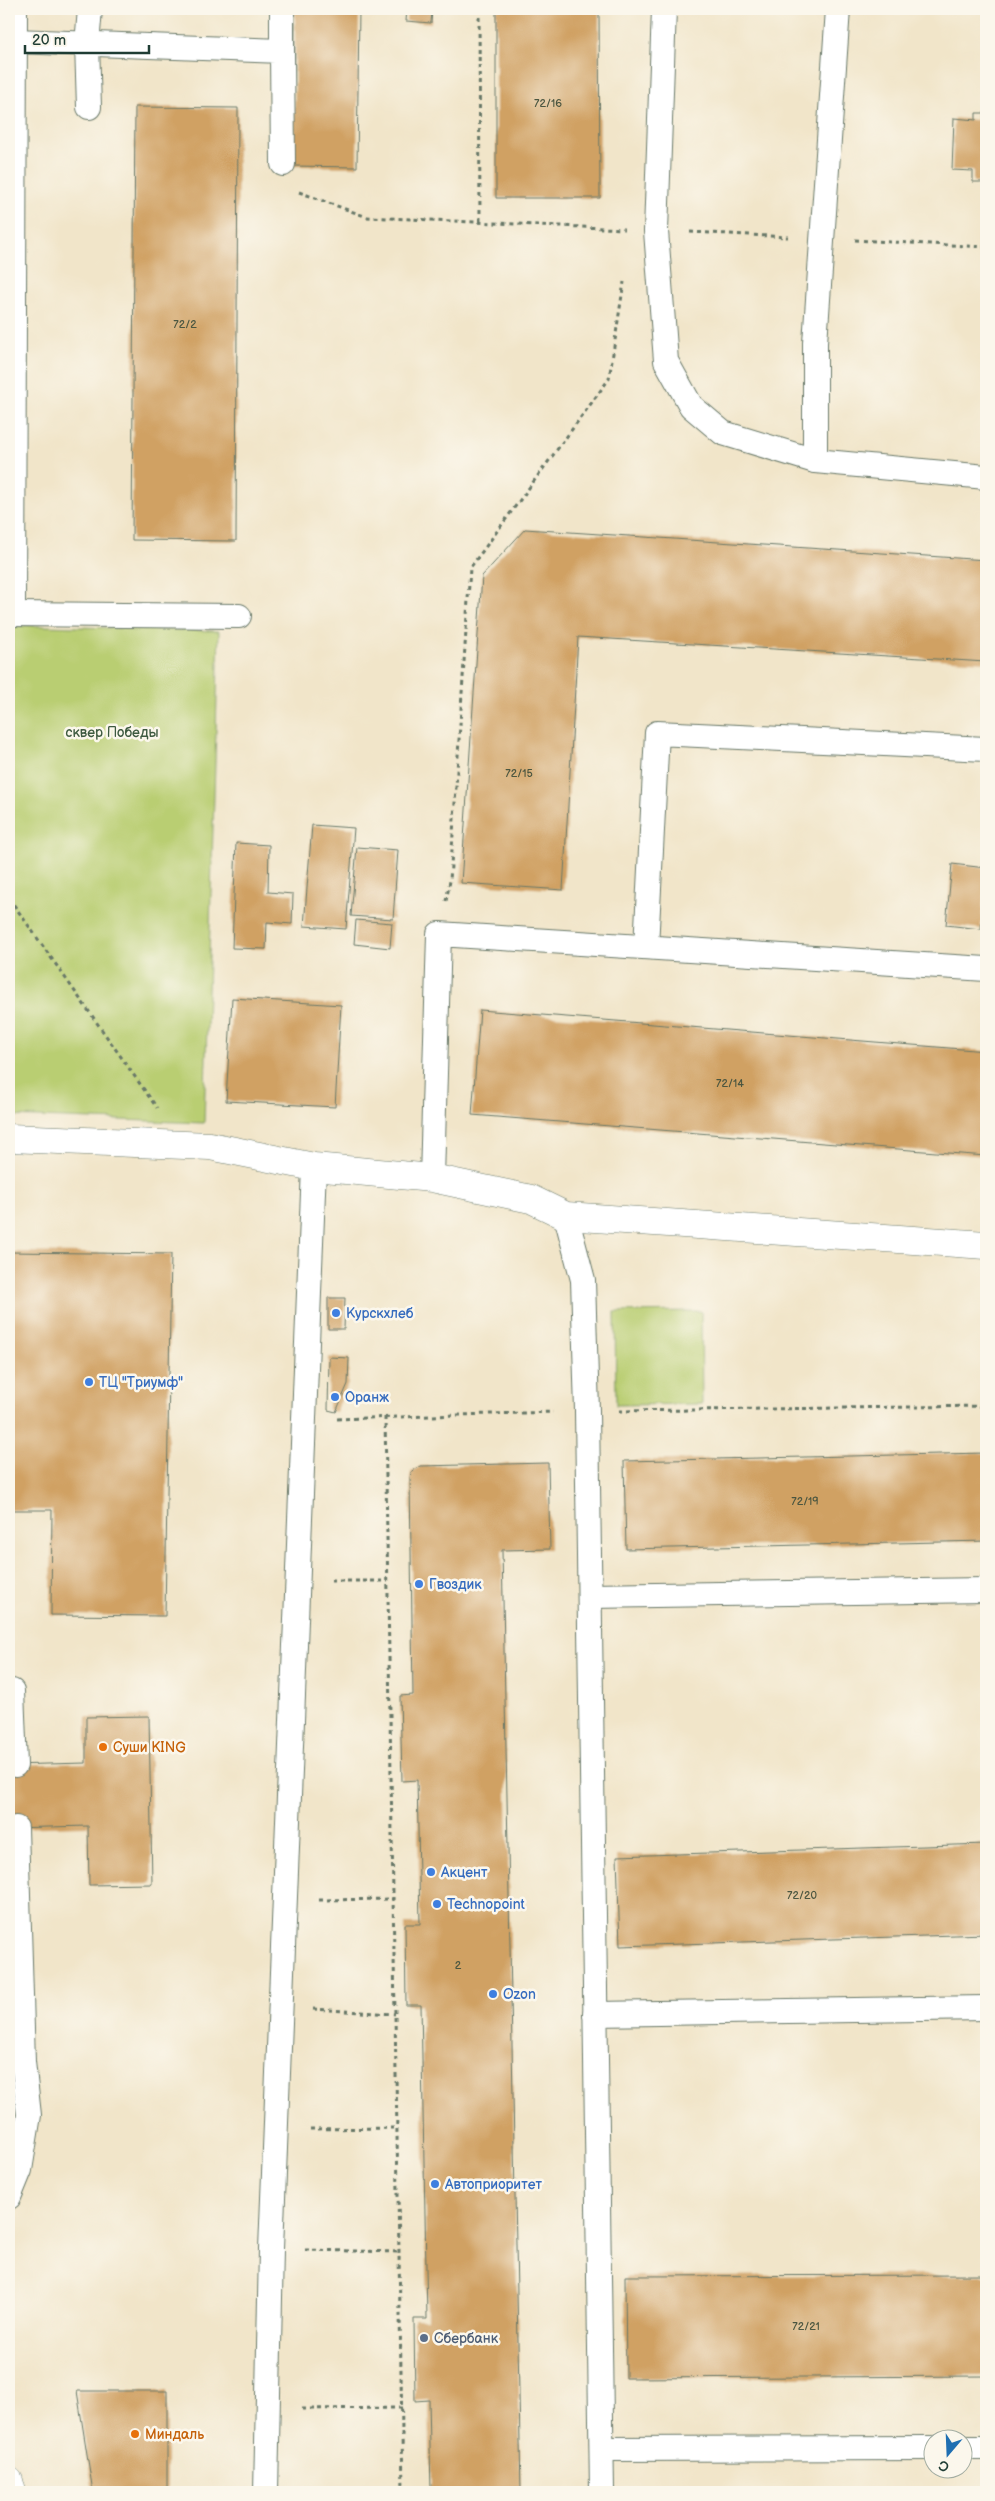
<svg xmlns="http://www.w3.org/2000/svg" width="995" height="2501" font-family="'Balsamiq Sans',sans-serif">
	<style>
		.green { fill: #b9ce72; stroke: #6c8653 }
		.building { fill: #d0a163 }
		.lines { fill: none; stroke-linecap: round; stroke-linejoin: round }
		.lane-casing { stroke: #687868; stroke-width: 26 }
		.street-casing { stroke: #687868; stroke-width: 29 }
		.primary-casing { stroke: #687868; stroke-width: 29 }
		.path { stroke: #687868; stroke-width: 3; stroke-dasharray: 4 4; stroke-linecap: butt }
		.lane { stroke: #fff; stroke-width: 24 }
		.street { stroke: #fff; stroke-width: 28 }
		.primary { stroke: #fff; stroke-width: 28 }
		.shop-dot { fill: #3f7fe0; stroke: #fbf7ec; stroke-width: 2 }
		.food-dot { fill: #e8710a; stroke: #fbf7ec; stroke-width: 2 }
		.service-dot { fill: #5c6f8a; stroke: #fbf7ec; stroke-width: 2 }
		.labels { text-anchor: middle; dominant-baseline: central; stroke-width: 5; stroke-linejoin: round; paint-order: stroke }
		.number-label { font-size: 11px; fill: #4b5640 }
		.park-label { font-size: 14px; fill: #3e5a40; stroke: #fbf7ec }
		.shop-label { font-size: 14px; fill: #366cbe; stroke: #fbf7ec; text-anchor: start }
		.food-label { font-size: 14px; fill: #c56008; stroke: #fbf7ec; text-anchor: start }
		.service-label { font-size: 14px; fill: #4e5e75; stroke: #fbf7ec; text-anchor: start }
	</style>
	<rect width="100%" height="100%" fill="#fbf7ec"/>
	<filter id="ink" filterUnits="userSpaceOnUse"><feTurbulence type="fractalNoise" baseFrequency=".02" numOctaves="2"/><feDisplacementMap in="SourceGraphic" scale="10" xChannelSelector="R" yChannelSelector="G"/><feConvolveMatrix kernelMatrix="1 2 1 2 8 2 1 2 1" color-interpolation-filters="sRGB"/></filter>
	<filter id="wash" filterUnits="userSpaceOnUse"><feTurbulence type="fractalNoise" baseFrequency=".0096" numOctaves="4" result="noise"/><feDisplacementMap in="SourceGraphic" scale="20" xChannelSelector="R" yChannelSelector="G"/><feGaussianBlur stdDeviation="1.12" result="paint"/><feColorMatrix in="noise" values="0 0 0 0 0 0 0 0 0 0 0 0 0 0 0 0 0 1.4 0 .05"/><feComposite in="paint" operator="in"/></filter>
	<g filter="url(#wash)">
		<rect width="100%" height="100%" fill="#f1e5c9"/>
		<!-- green -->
		<g class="green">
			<polygon points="9,625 219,631 204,1123 9,1116"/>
			<polygon points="701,1311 702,1404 616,1405 615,1312"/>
		</g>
		<g id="blocks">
			<!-- building -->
			<g class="building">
				<polygon points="295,9 359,9 357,167 294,166"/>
				<polygon points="407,9 432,9 431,23 406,21"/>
				<polygon points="496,9 599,9 600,198 496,198"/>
				<polygon points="135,107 238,108 236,541 132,540"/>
				<polygon points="976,113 986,113 986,182 973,182 973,171 952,170 954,118 976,120"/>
				<polygon points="525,529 986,560 986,662 578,637 563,890 461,883 482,576"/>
				<polygon points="312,825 354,828 346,929 304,926"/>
				<polygon points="236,843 269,845 268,892 293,894 292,924 267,922 266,949 232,948"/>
				<polygon points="357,847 398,850 393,919 351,916"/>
				<polygon points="952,864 986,868 981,929 946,925"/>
				<polygon points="356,920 392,923 390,948 354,944"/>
				<polygon points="232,998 341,1005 335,1107 226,1101"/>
				<polygon points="480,1010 986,1051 986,1156 472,1115"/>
				<polygon points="9,1252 171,1254 165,1616 51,1615 52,1510 9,1510"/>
				<polygon points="328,1298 345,1298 344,1329 328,1329"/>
				<polygon points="329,1357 349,1358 348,1384 336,1412 328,1410"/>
				<polygon points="986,1453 986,1541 626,1549 624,1461"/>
				<polygon points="548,1463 550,1549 502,1550 521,2492 431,2492 429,2400 415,2401 414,2319 427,2319 421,2005 406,2005 405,1924 420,1924 417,1780 402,1781 400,1696 413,1695 410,1478 411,1472 421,1466"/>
				<polygon points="149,1716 152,1884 89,1885 88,1826 9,1828 9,1765 86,1763 86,1717"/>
				<polygon points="986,1844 986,1934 620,1946 617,1856"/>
				<polygon points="986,2275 986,2376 626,2378 625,2276"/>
				<polygon points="77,2391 167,2391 167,2492 93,2492"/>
			</g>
		</g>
	</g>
	<g filter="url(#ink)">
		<use href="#blocks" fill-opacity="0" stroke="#687868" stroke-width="1"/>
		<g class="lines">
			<defs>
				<g id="lane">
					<polyline points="282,9 282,51"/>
					<polyline points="664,9 656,231 666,361 691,406 723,433 815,461 986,477"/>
					<polyline points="15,41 282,51 283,164"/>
					<polyline points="89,107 87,44 90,9"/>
					<polyline points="815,461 815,343 838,9"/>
					<polyline points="9,614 239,616"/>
					<polyline points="13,614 15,9"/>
					<polyline points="646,947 657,733 986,749"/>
					<polyline points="432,1178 439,934 986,969"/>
					<polyline points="566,1216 583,1280 587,1411 602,2492"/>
					<polyline points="590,1596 986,1590"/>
					<polyline points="9,1691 12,1691 15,1765"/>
					<polyline points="595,2014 986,2008"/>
					<polyline points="9,2197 20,2170 29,2115 23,2062 16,1828"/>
					<polyline points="962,2448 986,2448"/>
					<polyline points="602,2449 932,2448"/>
					<polyline points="266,2492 271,2249 314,1167"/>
				</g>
				<polyline id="street" points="9,1138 210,1146 314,1167 432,1178 531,1199 566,1216 986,1245"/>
				<polyline id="primary" points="9,2481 12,2492"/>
			</defs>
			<!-- lane casing -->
			<use href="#lane" class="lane-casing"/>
			<!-- street casing -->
			<use href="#street" class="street-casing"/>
			<!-- primary casing -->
			<use href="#primary" class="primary-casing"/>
			<!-- path -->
			<g class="path">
				<polyline points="479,9 480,223"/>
				<polyline points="299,192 367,217 624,229"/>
				<polyline points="690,232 788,237"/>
				<polyline points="855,240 986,247"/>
				<polyline points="9,689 11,647"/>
				<polyline points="9,898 157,1108"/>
				<polyline points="446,901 450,881 470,568 609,379 624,282"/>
				<polyline points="9,912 9,900"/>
				<polyline points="619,1411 986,1406"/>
				<polyline points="385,1417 403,2492"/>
				<polyline points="337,1419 553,1412"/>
				<polyline points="331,1581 388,1581"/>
				<polyline points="319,1900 393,1899"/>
				<polyline points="313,2009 395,2014"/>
				<polyline points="310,2129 397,2128"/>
				<polyline points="305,2250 399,2252"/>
				<polyline points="302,2409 402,2408"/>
			</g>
			<!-- lane -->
			<use href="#lane" class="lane"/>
			<!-- street -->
			<use href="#street" class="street"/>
			<!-- primary -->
			<use href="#primary" class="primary"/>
		</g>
	</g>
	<!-- markers -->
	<g class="shop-dot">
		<circle cx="336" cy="1313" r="5"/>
		<circle cx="89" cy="1382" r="5"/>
		<circle cx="335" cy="1397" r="5"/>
		<circle cx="419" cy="1584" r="5"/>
		<circle cx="431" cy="1872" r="5"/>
		<circle cx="437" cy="1904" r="5"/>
		<circle cx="493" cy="1994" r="5"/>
		<circle cx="435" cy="2184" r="5"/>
	</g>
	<g class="food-dot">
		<circle cx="103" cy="1747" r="5"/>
		<circle cx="135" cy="2434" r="5"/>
	</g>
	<circle class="service-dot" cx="424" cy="2338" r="5"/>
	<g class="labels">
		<!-- number labels -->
		<g class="number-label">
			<text x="548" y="103">72/16</text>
			<text x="185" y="324">72/2</text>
			<text x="519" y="773">72/15</text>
			<text x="730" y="1083">72/14</text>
			<text x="805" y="1501">72/19</text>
			<text x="802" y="1895">72/20</text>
			<text x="458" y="1965">2</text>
			<text x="806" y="2326">72/21</text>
		</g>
		<!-- park labels -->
		<g class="park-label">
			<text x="112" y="732">сквер Победы</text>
		</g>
		<!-- shop labels -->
		<g class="shop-label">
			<text x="346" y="1313">Курскхлеб</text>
			<text x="99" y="1382">ТЦ "Триумф"</text>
			<text x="345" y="1397">Оранж</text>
			<text x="429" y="1584">Гвоздик</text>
			<text x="441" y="1872">Акцент</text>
			<text x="447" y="1904">Technopoint</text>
			<text x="503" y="1994">Ozon</text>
			<text x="445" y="2184">Автоприоритет</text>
		</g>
		<!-- food labels -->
		<g class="food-label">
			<text x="113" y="1747">Суши KING</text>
			<text x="145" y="2434">Миндаль</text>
		</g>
		<!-- service labels -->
		<g class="service-label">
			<text x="434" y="2338">Сбербанк</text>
		</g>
	</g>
	<!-- margin -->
	<rect width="995" height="2501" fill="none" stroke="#fbf7ec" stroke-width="30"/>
	<!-- north arrow -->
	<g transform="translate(948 2454) rotate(199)"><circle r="24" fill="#fbf7ec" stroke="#a3ada2"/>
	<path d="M0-4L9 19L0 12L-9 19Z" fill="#1f6fb2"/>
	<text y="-8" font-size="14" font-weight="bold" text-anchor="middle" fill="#1f3d34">С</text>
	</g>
	<!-- scale -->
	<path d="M25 45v8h124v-8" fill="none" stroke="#1f3d34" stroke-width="2.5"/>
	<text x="32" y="45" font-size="15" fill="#1f3d34" stroke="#fbf7ec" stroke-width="4" paint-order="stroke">20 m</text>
</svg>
